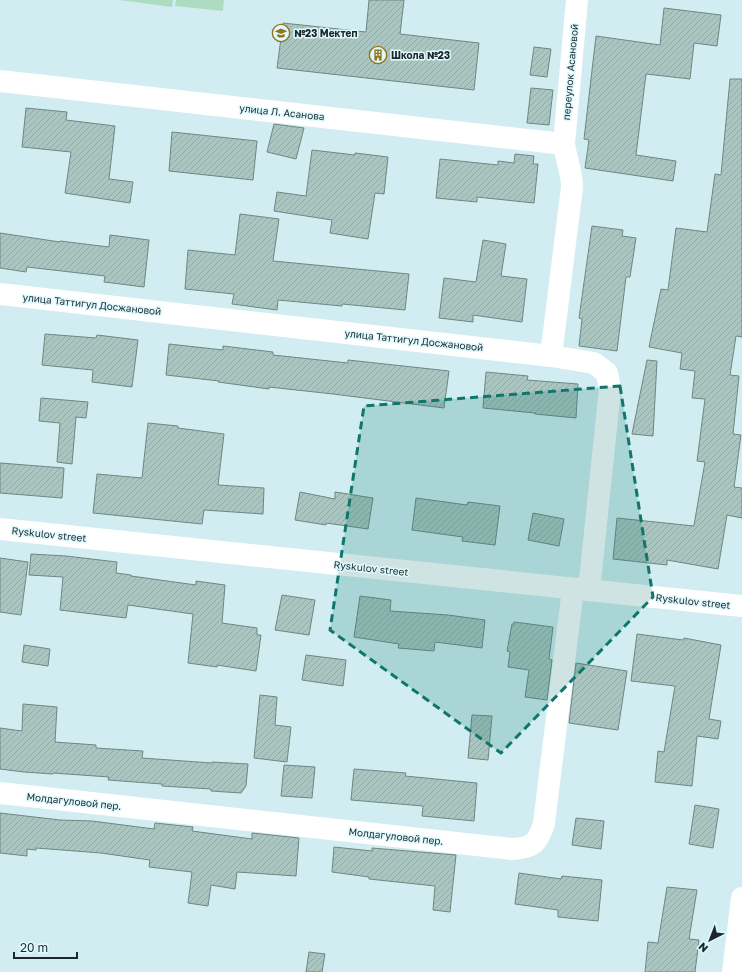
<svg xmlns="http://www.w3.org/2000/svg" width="742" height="972" font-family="'Golos Text',sans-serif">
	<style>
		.green { fill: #aedcc1 }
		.building { fill: url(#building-hatch); stroke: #6d8782 }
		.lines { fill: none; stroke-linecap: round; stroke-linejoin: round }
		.minor { stroke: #fff; stroke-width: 22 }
		.marked { fill: #0f766e; fill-opacity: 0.2; stroke: #0f766e; stroke-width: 3; stroke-dasharray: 8 5; stroke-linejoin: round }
		.labels { text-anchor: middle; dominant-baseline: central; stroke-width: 3; stroke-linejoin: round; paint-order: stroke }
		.poi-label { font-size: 10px; font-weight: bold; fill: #1e282a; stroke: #defaff; text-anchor: start }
		.street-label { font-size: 10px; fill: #1e282a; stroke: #defaff }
	</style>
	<defs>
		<pattern id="building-hatch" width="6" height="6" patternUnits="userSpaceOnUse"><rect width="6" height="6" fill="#abc6c1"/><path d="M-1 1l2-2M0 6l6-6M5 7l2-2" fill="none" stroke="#93aaa6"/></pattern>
	</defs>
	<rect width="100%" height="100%" fill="#d1edf1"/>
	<!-- green -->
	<g class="green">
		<polygon points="119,0 173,0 172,7"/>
		<polygon points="176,0 224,0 223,11 175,6"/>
	</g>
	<!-- building -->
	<g class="building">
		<polygon points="369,0 404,0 400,34 479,43 474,90 277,68 283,23 366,32"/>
		<polygon points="664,8 721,15 717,46 694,43 690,79 646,74 636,155 676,161 673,181 585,168 589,140 584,139 596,36 660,45"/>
		<polygon points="534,47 551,49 547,77 530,75"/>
		<polygon points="730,79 742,79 742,337 736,336 730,375 739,376 733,434 741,435 734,487 742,488 742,518 727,515 718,569 667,560 667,565 613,559 617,518 694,526 694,525 705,462 697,461 705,399 692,398 695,371 680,369 682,353 649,347 661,289 668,290 676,228 707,232 715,174 721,175"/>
		<polygon points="531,88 553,90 549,125 527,123"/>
		<polygon points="26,108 67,112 66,120 115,126 109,179 133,182 130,203 65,193 71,152 22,147"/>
		<polygon points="274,124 304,128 296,159 267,152"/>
		<polygon points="172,132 257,141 253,180 169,171"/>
		<polygon points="312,150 355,155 355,153 388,157 384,194 375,193 368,239 330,233 332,220 274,211 277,192 306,196"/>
		<polygon points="515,154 534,156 533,164 538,164 534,203 477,197 477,202 436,198 440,159 498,165 498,161 514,163"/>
		<polygon points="240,214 279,219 273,261 409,274 405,310 342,304 342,306 278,300 277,310 232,304 234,294 185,289 188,250 235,255"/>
		<polygon points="592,226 623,230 622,236 636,238 630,277 626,277 617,351 579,346 582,319 579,318"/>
		<polygon points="0,233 60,242 60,241 109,247 110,235 149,240 144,287 104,282 105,276 27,267 26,272 0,268"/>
		<polygon points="483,240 506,244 501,276 527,279 522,322 473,315 473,322 439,318 444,278 476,282"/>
		<polygon points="45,334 96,338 97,335 138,340 132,387 92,382 93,370 42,365"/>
		<polygon points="169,344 223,350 223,346 273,352 273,355 348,363 348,360 449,371 444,408 333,394 269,387 269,389 218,382 219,381 166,375"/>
		<polygon points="647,360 657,361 653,436 632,434"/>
		<polygon points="486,372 528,376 527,380 578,384 576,418 535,414 535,413 483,408"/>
		<polygon points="41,398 88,402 86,418 76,417 72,464 57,462 60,423 39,421"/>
		<polygon points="148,423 178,426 178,428 224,434 218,485 264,488 263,514 204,510 202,524 93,513 97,474 142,478"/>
		<polygon points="0,463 64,468 62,498 0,493"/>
		<polygon points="300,492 335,499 335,492 373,498 368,529 326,523 326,525 295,520"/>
		<polygon points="416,498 467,505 468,502 500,506 495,545 462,541 463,537 412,530"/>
		<polygon points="533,513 564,519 559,546 528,540"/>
		<polygon points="31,554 66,556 117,562 116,573 131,575 131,576 196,585 196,581 225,585 222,623 257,628 257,635 261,635 256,671 217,665 217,667 188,663 193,614 128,605 126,618 60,610 63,577 29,575"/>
		<polygon points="0,558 28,562 21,615 0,612"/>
		<polygon points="282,595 315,600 309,635 275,630"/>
		<polygon points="360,596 391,600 390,611 448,615 485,620 482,648 435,642 434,651 398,648 399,644 354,637"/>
		<polygon points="514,622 553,627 549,659 552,660 547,700 525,697 529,670 508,667 510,652 507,651 512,624 514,624"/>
		<polygon points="637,634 683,640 684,638 721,645 709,719 721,721 718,739 697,736 692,786 655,782 658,751 664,752 675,686 631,681"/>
		<polygon points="24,645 50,649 48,666 22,662"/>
		<polygon points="306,655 346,660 343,686 302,680"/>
		<polygon points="576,663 627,671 618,730 569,723"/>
		<polygon points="260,695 277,697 275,725 291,727 287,762 254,758"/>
		<polygon points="23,704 57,707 55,742 96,745 96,748 143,751 142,758 212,763 212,762 248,764 246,786 241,793 211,791 211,789 162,786 162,784 108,780 109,777 53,773 53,774 24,772 0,769 0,728 22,731"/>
		<polygon points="472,715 492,716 488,760 468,758"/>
		<polygon points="284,765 315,767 312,798 281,796"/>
		<polygon points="354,769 406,773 405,776 477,783 474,821 422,816 423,806 351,800"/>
		<polygon points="695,805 719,809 713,848 689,844"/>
		<polygon points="0,813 60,820 92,821 154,829 155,823 193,827 192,831 252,839 252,833 299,838 296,876 237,872 235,889 211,885 208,906 188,903 192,872 149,867 150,860 101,853 36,848 36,850 27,849 27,856 0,853"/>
		<polygon points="576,818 604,821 601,849 572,845"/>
		<polygon points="334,847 372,851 372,848 456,855 450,912 433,910 435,886 369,879 369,877 332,872"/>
		<polygon points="519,873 561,879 562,876 602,880 598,921 558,917 558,910 515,904"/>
		<polygon points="667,887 697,890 689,939 699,940 695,972 645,972 648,942 658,943"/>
		<polygon points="309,952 325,954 322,972 306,972"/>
	</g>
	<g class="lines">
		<!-- minor -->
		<g class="minor">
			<polyline points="0,81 564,144"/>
			<polyline points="0,294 551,356 594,363 607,373 610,389 589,590"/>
			<path d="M551 356 572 187C572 172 566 159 564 144L577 0"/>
			<polyline points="0,529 742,606"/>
			<path d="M0 793 512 849C533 848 538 843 544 823L573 589"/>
			<polyline points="733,972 742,898"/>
		</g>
	</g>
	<!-- marked area -->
	<path class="marked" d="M620 386 653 597 501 753 330 630 364 406Z"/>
	<!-- icons -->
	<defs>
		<symbol id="school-ring" viewBox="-11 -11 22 22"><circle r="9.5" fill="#defaff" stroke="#94751c" stroke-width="1.5"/><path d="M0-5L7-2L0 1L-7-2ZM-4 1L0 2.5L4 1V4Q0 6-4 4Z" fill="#94751c"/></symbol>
		<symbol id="building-ring" viewBox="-11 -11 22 22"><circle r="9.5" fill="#defaff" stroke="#94751c" stroke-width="1.5"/><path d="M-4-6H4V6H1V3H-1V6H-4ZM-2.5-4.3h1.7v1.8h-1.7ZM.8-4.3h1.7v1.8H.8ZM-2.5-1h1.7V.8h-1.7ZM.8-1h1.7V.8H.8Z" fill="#94751c"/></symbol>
	</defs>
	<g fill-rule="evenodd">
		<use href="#school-ring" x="271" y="23" width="20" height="20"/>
		<use href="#building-ring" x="368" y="45" width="20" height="20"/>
	</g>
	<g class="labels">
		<!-- poi labels -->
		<g class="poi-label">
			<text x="294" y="33">№23 Мектеп</text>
			<text x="391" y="55">Школа №23</text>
		</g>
		<!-- street labels -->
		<g class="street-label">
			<text transform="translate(570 72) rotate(-85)">переулок Асановой</text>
			<text transform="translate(282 112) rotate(6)">улица Л. Асанова</text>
			<text transform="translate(92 304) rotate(6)">улица Таттигул Досжановой</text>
			<text transform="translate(414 340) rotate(6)">улица Таттигул Досжановой</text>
			<text transform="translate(49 534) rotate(6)">Ryskulov street</text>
			<text transform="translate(371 568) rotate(6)">Ryskulov street</text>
			<text transform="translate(693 601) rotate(6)">Ryskulov street</text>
			<text transform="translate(74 801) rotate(6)">Молдагуловой пер.</text>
			<text transform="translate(396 836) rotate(6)">Молдагуловой пер.</text>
		</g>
	</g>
	<!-- north arrow -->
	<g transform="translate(710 940) rotate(222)" stroke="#defaff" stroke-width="3" paint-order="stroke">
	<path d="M0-3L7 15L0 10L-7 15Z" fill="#1e282a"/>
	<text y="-6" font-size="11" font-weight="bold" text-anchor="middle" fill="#1e282a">N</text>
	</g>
	<!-- scale -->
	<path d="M14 952v6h63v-6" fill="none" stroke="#1e282a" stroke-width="2"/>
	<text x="20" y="952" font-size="12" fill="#1e282a" stroke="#defaff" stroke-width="3" paint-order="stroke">20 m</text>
</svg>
